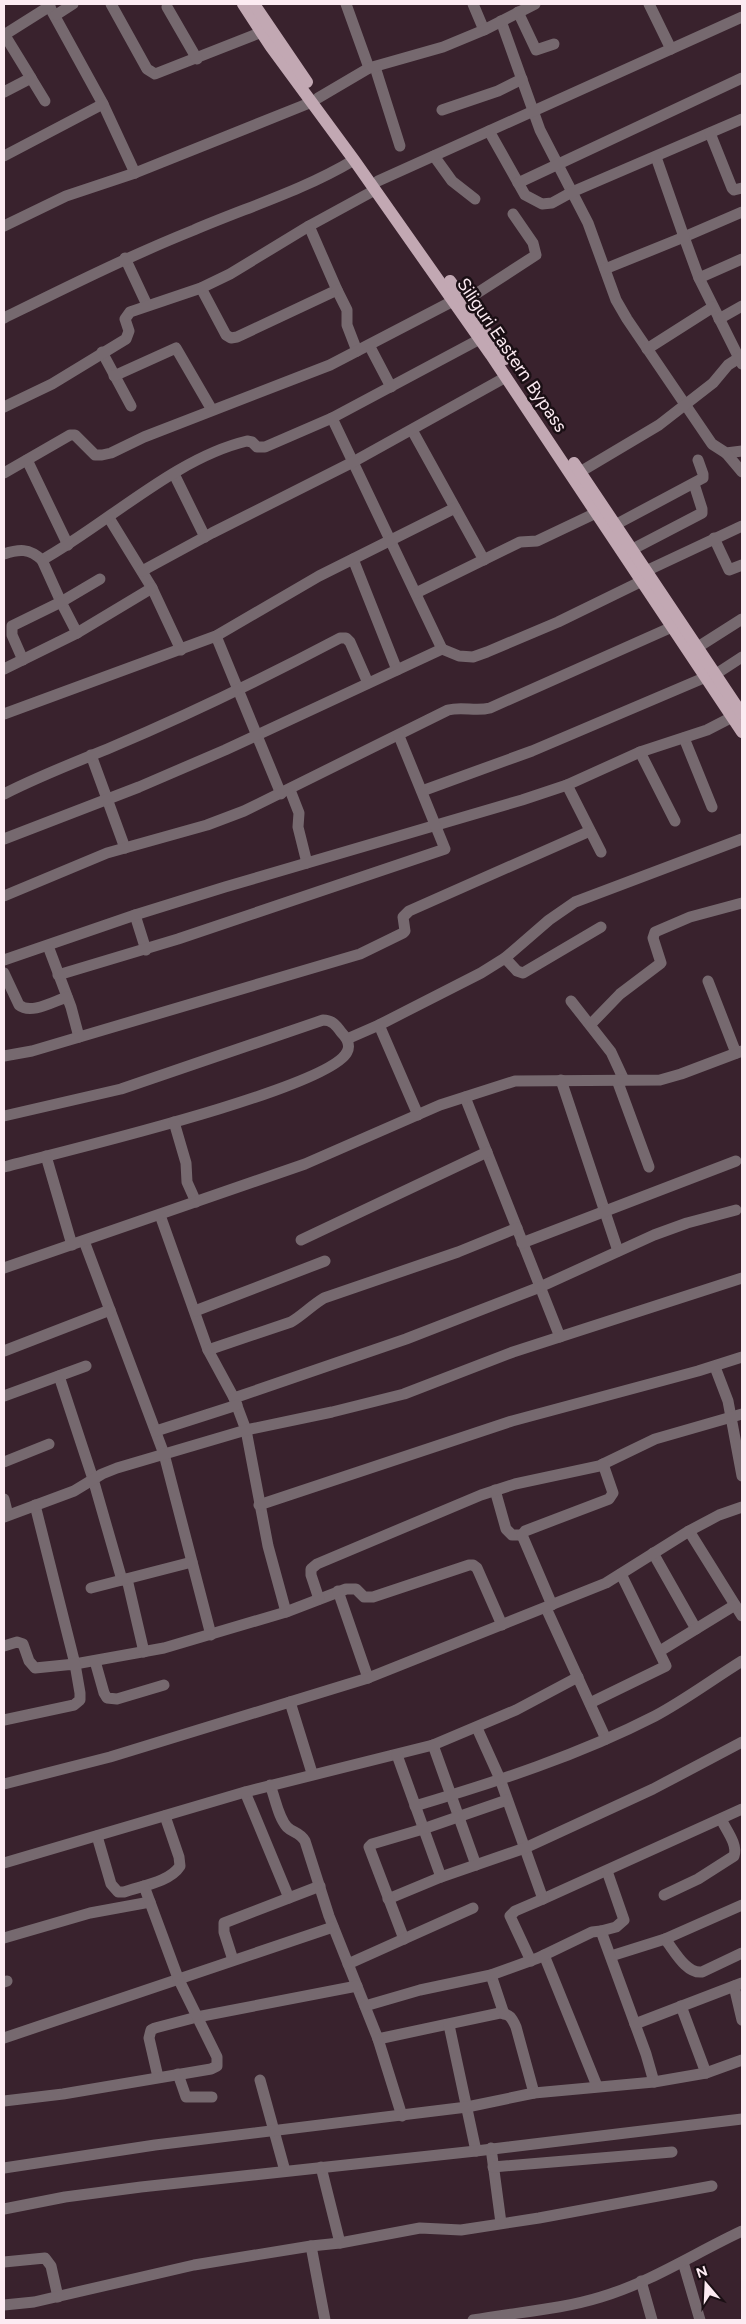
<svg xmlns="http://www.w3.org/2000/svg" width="746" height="2324" font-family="Figtree,sans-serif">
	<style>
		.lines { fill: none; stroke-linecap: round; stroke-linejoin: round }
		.minor { stroke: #76696f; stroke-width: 11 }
		.major { stroke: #c2a8b3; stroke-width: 12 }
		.labels { text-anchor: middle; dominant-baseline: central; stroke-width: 5; stroke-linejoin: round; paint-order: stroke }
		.street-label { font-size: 18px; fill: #fcebf2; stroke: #1a0f14 }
	</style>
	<rect width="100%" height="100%" fill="#39222d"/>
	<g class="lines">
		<!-- minor -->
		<g class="minor">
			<polyline points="48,4 103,104 135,173"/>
			<polyline points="111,4 147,69 155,74 262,32"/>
			<polyline points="346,4 369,68"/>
			<polyline points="473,4 484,30"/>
			<polyline points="649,4 671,49"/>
			<polyline points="167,7 197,59"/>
			<polyline points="518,12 536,50 554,44"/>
			<polyline points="56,15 73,4"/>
			<polyline points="501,21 540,130 588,223 616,300 627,319 712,444 726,453 742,451"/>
			<polyline points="4,34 31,78 4,92"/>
			<polyline points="4,35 50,6"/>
			<polyline points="375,67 400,146"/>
			<polyline points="31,78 45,101"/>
			<polyline points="318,98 369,68 443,47 484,30 535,4"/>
			<polyline points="442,110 498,91 522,79"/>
			<polyline points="489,131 525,195 542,204 552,203 572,192 742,119"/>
			<polyline points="710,133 732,188 734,190 742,188"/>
			<polyline points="4,156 103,104"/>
			<polyline points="434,156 452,181 475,199"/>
			<polyline points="378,181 742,17"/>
			<polyline points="518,183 742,78"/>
			<polyline points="742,212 684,237 699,278 742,364"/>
			<polyline points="4,226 66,196 135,173 312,102"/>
			<polyline points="125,258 147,305"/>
			<polyline points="605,269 684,237 656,157"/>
			<polyline points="699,278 742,259"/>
			<polyline points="201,288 226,335 231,338 237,337 337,290 309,226"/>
			<polyline points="337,290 347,310 347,325 357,351"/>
			<polyline points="465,301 536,255 533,243 513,214"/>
			<path d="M4 318C67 287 129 256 194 230 248 207 304 190 354 160"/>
			<polyline points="719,319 742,306"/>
			<polyline points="369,345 391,387"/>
			<polyline points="647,349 713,307"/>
			<polyline points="102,352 131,406"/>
			<polyline points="114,376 176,348 212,410"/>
			<polyline points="4,407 52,384 126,339 129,331 125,319 130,312 201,288 230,274 309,226 375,190"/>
			<polyline points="332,418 442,649"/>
			<polyline points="412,430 484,560"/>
			<polyline points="726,453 742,472"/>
			<polyline points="27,460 68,545"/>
			<polyline points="580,472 659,425 713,383 728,365 742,356"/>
			<polyline points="4,473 70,435 75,435 95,455 102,455 111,453 144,437 330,365 453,301"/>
			<polyline points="174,474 205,537"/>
			<polyline points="109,518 152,588 181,650"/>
			<polyline points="615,525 703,478 703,474 698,460"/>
			<polyline points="714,538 729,570 742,565"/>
			<polyline points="631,550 702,513 702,509 694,484"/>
			<path d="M4 554C19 549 29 548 42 560 107 524 175 458 247 441L252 442 257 447H265L332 418 480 339"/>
			<polyline points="353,559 397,670"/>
			<polyline points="42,560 61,602 77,633"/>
			<polyline points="142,571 212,533 353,462 506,377"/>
			<polyline points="646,571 742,526"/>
			<polyline points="416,593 520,542 537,541 596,513"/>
			<polyline points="216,636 281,794"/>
			<polyline points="698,647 742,619"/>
			<polyline points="23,660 12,635 12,626 61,602 100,579"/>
			<polyline points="4,669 77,633 152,588"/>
			<polyline points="716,674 742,657"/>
			<polyline points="4,714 216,636 319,576 455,508"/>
			<polyline points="684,738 712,807"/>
			<polyline points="640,752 675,821"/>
			<polyline points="91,755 125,848"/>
			<polyline points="567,785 601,852"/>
			<polyline points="290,790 299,813 298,827 307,863"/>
			<polyline points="422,791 532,751 706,677"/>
			<path d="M4 794C39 776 76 762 112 747 190 714 266 677 340 638H346L350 642 368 683"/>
			<polyline points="4,839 139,787 225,750 442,649 459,656 473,657 487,652 558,622 642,581"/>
			<path d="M4 896 107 853 207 825 244 811 448 710C463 706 475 712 490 708L672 627"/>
			<polyline points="135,915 146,950"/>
			<polyline points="48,946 71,1007 79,1037"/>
			<polyline points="505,958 517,971 523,973 601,927"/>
			<polyline points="4,960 135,915 225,887 522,800 567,785 640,752 707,730 740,713"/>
			<path d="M4 973 19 1005C31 1015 54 1001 67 997"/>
			<polyline points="58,975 178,939 445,849 399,736"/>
			<polyline points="708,981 736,1053"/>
			<polyline points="571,1001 611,1052 624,1080"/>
			<polyline points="591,1024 620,994 661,963 653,938 655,932 690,917 742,903"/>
			<polyline points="379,1025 418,1115"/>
			<polyline points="347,1039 379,1025 481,973 505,958 549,920 575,902 742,839"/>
			<polyline points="4,1056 32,1051 360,954 403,933 405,931 403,917 409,911 590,831"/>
			<polyline points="561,1080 618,1251"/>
			<polyline points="617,1080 649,1167"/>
			<polyline points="465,1097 560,1337"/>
			<path d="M4 1116 121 1089 323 1020C332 1020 336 1025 341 1032 346 1037 351 1045 347 1052 329 1089 56 1153 4 1167"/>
			<polyline points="174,1122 186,1163 187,1182 196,1202"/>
			<polyline points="46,1156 72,1245"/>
			<polyline points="160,1215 208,1350 234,1398 246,1430 268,1546 286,1612"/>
			<polyline points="301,1240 487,1152"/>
			<polyline points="84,1241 164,1454 211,1635"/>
			<polyline points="522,1243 736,1161"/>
			<polyline points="4,1268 305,1164 440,1105 515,1081 660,1080 681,1074 742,1051"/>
			<polyline points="195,1311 325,1261"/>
			<path d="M208 1350 291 1322C303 1315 312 1305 324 1298L458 1252 517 1228"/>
			<polyline points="4,1351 110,1310"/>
			<polyline points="715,1367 728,1401 742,1476"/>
			<polyline points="59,1376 93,1479 122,1580"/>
			<polyline points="4,1396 86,1366"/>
			<polyline points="234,1398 406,1339 540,1287 654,1235 687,1223 736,1210"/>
			<polyline points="156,1431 237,1405"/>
			<polyline points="4,1462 49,1444"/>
			<polyline points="495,1490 506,1529 512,1535 522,1535"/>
			<polyline points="4,1499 8,1515"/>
			<polyline points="35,1505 75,1664 164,1648 286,1612 346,1589 356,1589 364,1597 373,1597 469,1565 473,1565 477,1568 502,1625"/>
			<polyline points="259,1505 512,1421 698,1371 742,1357"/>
			<polyline points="4,1517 74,1491 102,1474 117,1468 246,1430 332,1412 404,1394 513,1352 742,1278"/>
			<polyline points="689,1531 742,1616"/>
			<polyline points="653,1553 696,1629"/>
			<polyline points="127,1579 144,1652"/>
			<polyline points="91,1588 192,1562"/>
			<polyline points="338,1591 368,1678"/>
			<polyline points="319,1599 311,1575 311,1569 317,1564 481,1495 515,1484 599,1466 655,1439 742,1414"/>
			<polyline points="552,1605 522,1535 525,1531 609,1499 613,1493 603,1464"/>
			<polyline points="546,1608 606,1739"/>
			<polyline points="4,1646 17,1642 23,1644 29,1661 35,1668 75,1664 80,1693 80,1700 74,1705 4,1720"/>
			<polyline points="660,1651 735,1605"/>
			<polyline points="95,1661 104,1693 107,1698 117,1699 164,1685"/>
			<polyline points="290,1702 312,1773"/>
			<polyline points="590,1703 666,1666 621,1574"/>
			<polyline points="477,1728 500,1779 543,1899 742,1809"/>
			<polyline points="433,1745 476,1865"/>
			<polyline points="4,1784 110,1757 368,1678 606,1583 689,1531 719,1515 742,1507"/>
			<path d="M270 1785C275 1797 278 1817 287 1827 293 1833 300 1832 305 1841L329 1916 378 2039 500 2013C510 2014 512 2018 516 2027L534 2093"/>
			<polyline points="245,1792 289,1898"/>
			<path d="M415 1806C496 1782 579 1755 655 1716 685 1700 713 1679 742 1661"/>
			<path d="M97 1836 111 1884 118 1892H124C141 1886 170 1882 180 1866L179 1857 165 1816"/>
			<polyline points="4,1863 245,1792 433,1745 516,1710 578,1677"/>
			<polyline points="441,1877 525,1848 653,1789 742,1742"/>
			<path d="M664 1895 698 1879 734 1856C738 1844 726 1830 721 1819"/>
			<polyline points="388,1899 441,1877 397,1755"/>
			<polyline points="601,1931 616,1927 624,1920 607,1871"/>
			<polyline points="4,1938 90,1913 150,1902"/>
			<polyline points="404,1939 369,1847 372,1844 423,1829 507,1800"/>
			<path d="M665 1939C674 1950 686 1974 702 1972L742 1953"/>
			<polyline points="544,1955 597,2086"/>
			<polyline points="611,1956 665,1939 742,1905"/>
			<polyline points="233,1960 224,1932 224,1923 320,1886"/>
			<polyline points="531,1961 510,1916 515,1911 543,1899"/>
			<polyline points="348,1964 473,1908"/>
			<polyline points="491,1975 504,2014"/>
			<polyline points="4,1982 7,1981"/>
			<polyline points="734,1986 742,2020"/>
			<polyline points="365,2006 420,1990 491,1975 538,1958 592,1932 601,1931 646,2054 654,2082"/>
			<polyline points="681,2006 706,2073"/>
			<polyline points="635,2024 742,1983"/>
			<polyline points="449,2025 476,2151"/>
			<polyline points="4,2038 333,1927"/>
			<polyline points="378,2039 402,2116"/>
			<polyline points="178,2074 186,2097 212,2097"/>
			<polyline points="158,2077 149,2038 151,2030 155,2028 197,2017 357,1986"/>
			<polyline points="260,2080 285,2171"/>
			<polyline points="4,2101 63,2094 211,2069 217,2066 217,2057 178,1978 144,1886"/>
			<polyline points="491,2148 501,2223"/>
			<polyline points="321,2167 340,2243"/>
			<polyline points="493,2167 672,2152"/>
			<polyline points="4,2168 155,2145 467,2107 534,2093 654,2082 706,2073 742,2060"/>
			<polyline points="4,2209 65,2197 141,2187 476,2151 742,2119"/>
			<polyline points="311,2246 325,2320"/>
			<polyline points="4,2262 45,2258 51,2266 58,2297"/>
			<polyline points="683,2262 700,2320"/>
			<polyline points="641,2281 652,2320"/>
			<polyline points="4,2305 34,2302 194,2265 311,2246 340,2243 420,2228 461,2230 539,2218 712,2186"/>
			<path d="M473 2320C516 2312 559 2310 601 2297 651 2282 695 2253 742 2231"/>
		</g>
		<!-- major -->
		<g class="major">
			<polyline points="243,4 271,47 354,160 491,355 742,732"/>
			<polyline points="254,4 307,82"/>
			<polyline points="450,281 505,359"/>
			<polyline points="574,463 742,714"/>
		</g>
	</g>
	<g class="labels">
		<!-- street labels -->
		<g class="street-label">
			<text transform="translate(512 355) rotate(56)">Siliguri Eastern Bypass</text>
		</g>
	</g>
	<!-- border -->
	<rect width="746" height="2324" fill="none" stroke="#fcebf2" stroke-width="10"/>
	<!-- north arrow -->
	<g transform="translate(706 2284) rotate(341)" stroke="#1a0f14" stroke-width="4" paint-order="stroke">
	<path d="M0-4L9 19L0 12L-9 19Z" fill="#fcebf2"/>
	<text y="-8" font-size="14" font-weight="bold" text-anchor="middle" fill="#fcebf2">N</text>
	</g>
</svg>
